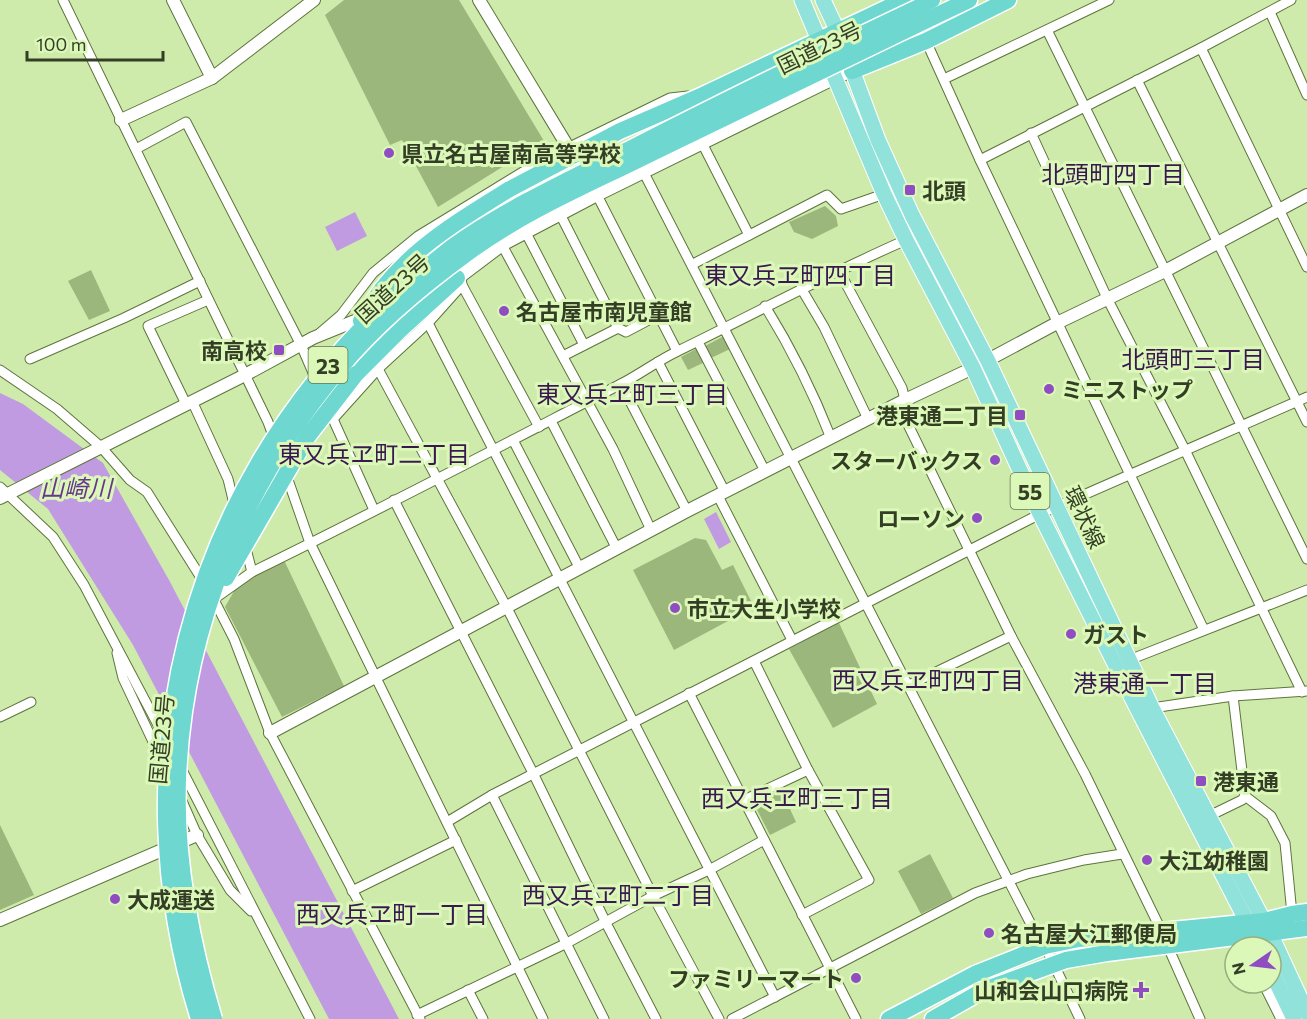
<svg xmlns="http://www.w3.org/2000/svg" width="1307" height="1019" font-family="Commissioner,'Noto Sans JP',sans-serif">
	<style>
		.green { fill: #9cb77b }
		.water { fill: #c09be2 }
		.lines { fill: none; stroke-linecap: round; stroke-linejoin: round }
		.minor-casing { stroke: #5d753c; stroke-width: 11 }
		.tertiary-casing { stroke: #5d753c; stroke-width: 14 }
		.primary-casing { stroke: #fff; stroke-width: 17 }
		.trunk-casing { stroke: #fff; stroke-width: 19 }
		.minor { stroke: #fff; stroke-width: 9 }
		.tertiary { stroke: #fff; stroke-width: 12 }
		.primary { stroke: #92e2dc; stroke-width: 15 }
		.trunk { stroke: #6ed8d0; stroke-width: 16 }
		.trunk-bridge-casing { stroke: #fff; stroke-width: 19; stroke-linecap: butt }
		.trunk-bridge { stroke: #6ed8d0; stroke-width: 16 }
		.poi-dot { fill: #904dc2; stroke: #dbf8b9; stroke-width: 2 }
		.labels { text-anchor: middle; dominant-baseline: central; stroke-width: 6; stroke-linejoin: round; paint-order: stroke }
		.shield { fill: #dbf8b9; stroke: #657651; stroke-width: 1.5 }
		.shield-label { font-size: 21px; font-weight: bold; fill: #333e25 }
		.street-label { font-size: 22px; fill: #333e25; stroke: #dbf8b9 }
		.poi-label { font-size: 22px; font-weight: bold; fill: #333e25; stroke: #dbf8b9; text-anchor: start }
		.neighbourhood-label { font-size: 24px; fill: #38184f; stroke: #dbf8b9 }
		.water-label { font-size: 24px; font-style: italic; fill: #66378a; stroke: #dbf8b9 }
	</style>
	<rect width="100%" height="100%" fill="#ceebac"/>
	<!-- green -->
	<g class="green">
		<polygon points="344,0 459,0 544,141 438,207 402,140 390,145 325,15"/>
		<polygon points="825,206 836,216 838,226 812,239 794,232 789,222"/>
		<polygon points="91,270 110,311 89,320 68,281"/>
		<polygon points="724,336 730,349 711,358 705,346"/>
		<polygon points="696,349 700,351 705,362 688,370 681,357"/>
		<polygon points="695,538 706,540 722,570 733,565 754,607 674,650 633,570"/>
		<polygon points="283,558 344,686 282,717 225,607 237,586"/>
		<polygon points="839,623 877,704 833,728 789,649"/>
		<polygon points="779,785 796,822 770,835 751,798"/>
		<polygon points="0,825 34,895 0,910"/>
		<polygon points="930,854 953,898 921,914 898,871"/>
	</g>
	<!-- water -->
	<g class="water">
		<polygon points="355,212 367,236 337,251 325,227"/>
		<polygon points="0,393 23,404 103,463 169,580 399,1019 329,1019 133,645 48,509 0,470"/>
		<polygon points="716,512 731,542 719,549 704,519"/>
	</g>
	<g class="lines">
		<defs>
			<g id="minor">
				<polyline points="63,0 268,422 275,441"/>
				<polyline points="1270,12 1307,95"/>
				<polyline points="1047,30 1307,559"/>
				<polyline points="926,41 980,160 1204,630"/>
				<polyline points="1201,48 1307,267"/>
				<polyline points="944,79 1109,0"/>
				<polyline points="1137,80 1307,422"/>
				<polyline points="1031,133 1108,300 1185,450 1302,692"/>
				<polyline points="702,143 749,235"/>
				<polyline points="136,149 186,122 301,345 317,382"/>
				<polyline points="980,160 1201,48 1291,0"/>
				<polyline points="644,173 1037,936 1045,946 1080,1019"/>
				<polyline points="597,195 677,351"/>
				<polyline points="560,214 618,328"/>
				<polyline points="526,233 584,345"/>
				<polyline points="502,245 613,449 651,530"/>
				<polyline points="693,264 827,195 841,209 884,194"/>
				<polyline points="838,269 902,388 905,400"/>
				<polyline points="462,285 539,427"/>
				<polyline points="801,288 824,327 868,419"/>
				<path d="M765 306C791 348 813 392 831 438"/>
				<polyline points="428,323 775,997"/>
				<polyline points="320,333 341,315 373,273 418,236 539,162 670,98 688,96"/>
				<polyline points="698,342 765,471"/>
				<polyline points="563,356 618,328 626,332 660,314"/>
				<polyline points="30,359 124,318 200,281"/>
				<polyline points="658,362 725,492"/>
				<polyline points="378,369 507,608 653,896 719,1019"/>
				<polyline points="0,370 57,409 101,447 130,480 147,492 205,584"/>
				<polyline points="621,384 687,511"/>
				<polyline points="192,401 228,479 235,508"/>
				<polyline points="186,404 148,326 208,300"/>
				<polyline points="898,404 1011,636 1085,774 1161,930"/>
				<polyline points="328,408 374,510"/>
				<polyline points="333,419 378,369 428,323 462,285 461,276"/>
				<polyline points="551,421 617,549"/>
				<polyline points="513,440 579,567"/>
				<polyline points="286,474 310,543 543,1019"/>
				<polyline points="0,487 53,537 84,585 167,742"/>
				<polyline points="718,496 792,640"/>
				<polyline points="394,500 533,773 606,923 656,1019"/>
				<polyline points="245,545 252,572"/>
				<polyline points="212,596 234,639 270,733 420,1019"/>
				<path d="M214 599 252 572C375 512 497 448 619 385 639 375 657 361 678 351 754 314 828 274 906 240"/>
				<polyline points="117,653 123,678 165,767"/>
				<polyline points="1129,660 1307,590"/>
				<polyline points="754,661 808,770 869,880 802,915"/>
				<polyline points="909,685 1011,636"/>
				<polyline points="689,693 856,1019"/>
				<polyline points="1233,696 1245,796 1271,816 1285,843 1292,914"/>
				<polyline points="1152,708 1233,696 1307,691"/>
				<polyline points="0,717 31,702"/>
				<polyline points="181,768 310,1019"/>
				<polyline points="492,795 604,1019"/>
				<polyline points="744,800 808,770"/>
				<polyline points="182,801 197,835 230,890 251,911"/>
				<polyline points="1209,816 1242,800 1245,796"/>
				<polyline points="447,822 492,795 1040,514 1307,397"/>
				<polyline points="352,891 456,840"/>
				<polyline points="1168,947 1200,1019"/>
				<polyline points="1263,983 1281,1019"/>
				<polyline points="468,990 483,1019"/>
				<polyline points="417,1015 567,943 653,896 709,870 764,840"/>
				<polyline points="732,1019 975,893 1027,874 1084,860 1122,854"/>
			</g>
			<g id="tertiary">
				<polyline points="173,0 212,78"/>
				<polyline points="479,0 568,147"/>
				<polyline points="121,120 212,78 314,0"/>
				<polyline points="450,281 461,276 502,245 597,195 835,78 852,71"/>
				<polyline points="0,498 245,375 313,338 367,316"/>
				<polyline points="270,733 687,511 905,400 973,368 1057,323 1165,271 1307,195"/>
				<polyline points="0,920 197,835"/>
			</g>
			<g id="primary">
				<polyline points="802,0 884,194 906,240 973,368 1040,514 1137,708 1260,947"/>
				<polyline points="823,0 838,32 878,140 912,215 988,361 1152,708 1270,933 1307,1013"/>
				<polyline points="1271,971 1294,1019"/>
			</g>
			<g id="trunk">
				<polyline points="919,7 932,0"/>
				<polyline points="927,20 969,0"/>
				<polyline points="852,71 926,41 1008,0"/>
				<polyline points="508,190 620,131 703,95 904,0"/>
				<polyline points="356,374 400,330 457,278"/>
				<polyline points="889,1019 975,974 1045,946 1079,939 1264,921 1292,914 1307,912"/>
				<polyline points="933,1019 984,990 1066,960 1107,953 1307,928"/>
			</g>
		</defs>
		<!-- minor casing -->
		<use href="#minor" class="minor-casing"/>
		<!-- tertiary casing -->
		<use href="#tertiary" class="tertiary-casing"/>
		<!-- primary casing -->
		<use href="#primary" class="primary-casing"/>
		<!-- trunk casing -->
		<use href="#trunk" class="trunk-casing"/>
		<!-- minor -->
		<use href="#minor" class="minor"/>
		<!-- tertiary -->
		<use href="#tertiary" class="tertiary"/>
		<!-- primary -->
		<use href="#primary" class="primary"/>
		<!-- trunk -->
		<use href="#trunk" class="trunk"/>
		<defs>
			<g id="trunk-bridge">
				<path d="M361 321C394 259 450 226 508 190"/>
				<polyline points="226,578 308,436 356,374"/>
				<path d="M199 1019C119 764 186 497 378 312 402 289 426 267 452 247 507 208 570 179 630 149 725 100 822 53 919 7"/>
				<path d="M214 1019C191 942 175 861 178 780 183 629 244 483 340 368 377 323 422 286 469 252 525 211 590 184 652 153 744 109 835 64 927 20"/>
			</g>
		</defs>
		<!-- trunk-bridge casing -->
		<use href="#trunk-bridge" class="trunk-bridge-casing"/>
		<!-- trunk-bridge -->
		<use href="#trunk-bridge" class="trunk-bridge"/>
	</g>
	<!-- markers -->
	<g class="poi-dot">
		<circle cx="389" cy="153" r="6"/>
		<rect x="904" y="184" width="12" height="12" rx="3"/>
		<circle cx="504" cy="311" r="6"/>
		<rect x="273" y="344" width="12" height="12" rx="3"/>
		<circle cx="1049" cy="389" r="6"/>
		<rect x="1014" y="409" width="12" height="12" rx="3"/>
		<circle cx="995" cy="460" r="6"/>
		<circle cx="977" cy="518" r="6"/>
		<circle cx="675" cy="608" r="6"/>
		<circle cx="1071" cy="634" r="6"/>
		<rect x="1195" y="775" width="12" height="12" rx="3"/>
		<circle cx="1147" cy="860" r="6"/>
		<circle cx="115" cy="899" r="6"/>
		<circle cx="989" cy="933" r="6"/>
		<circle cx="856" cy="978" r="6"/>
		<path d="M1138 981h6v6h6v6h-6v6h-6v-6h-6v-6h6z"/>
	</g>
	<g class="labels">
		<!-- shield labels -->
		<g class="shield">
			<rect x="308.5" y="347" width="39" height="36" rx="4.5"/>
			<rect x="1010.5" y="473" width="39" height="36" rx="4.5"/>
		</g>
		<g class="shield-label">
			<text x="328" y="365">23</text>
			<text x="1030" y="491">55</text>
		</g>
		<!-- street labels -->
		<g class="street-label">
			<text transform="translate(819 47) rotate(-26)">国道23号</text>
			<text transform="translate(392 288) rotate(-42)">国道23号</text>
			<text transform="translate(1085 517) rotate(65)">環状線</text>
			<text transform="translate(161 739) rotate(-85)">国道23号</text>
		</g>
		<!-- poi labels -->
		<g class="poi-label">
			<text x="401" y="153">県立名古屋南高等学校</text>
			<text x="922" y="190">北頭</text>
			<text x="516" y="311">名古屋市南児童館</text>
			<text x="267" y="350" text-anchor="end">南高校</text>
			<text x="1061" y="389">ミニストップ</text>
			<text x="1008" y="415" text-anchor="end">港東通二丁目</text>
			<text x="983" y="460" text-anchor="end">スターバックス</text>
			<text x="965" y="518" text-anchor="end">ローソン</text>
			<text x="687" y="608">市立大生小学校</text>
			<text x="1083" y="634">ガスト</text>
			<text x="1213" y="781">港東通</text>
			<text x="1159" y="860">大江幼稚園</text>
			<text x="127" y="899">大成運送</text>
			<text x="1001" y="933">名古屋大江郵便局</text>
			<text x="844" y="978" text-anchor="end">ファミリーマート</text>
			<text x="1128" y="990" text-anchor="end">山和会山口病院</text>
		</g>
		<!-- neighbourhood labels -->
		<g class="neighbourhood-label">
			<text x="1113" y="173">北頭町四丁目</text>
			<text x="800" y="274">東又兵ヱ町四丁目</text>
			<text x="1193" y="358">北頭町三丁目</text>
			<text x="632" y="393">東又兵ヱ町三丁目</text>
			<text x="374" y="453">東又兵ヱ町二丁目</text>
			<text x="928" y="679">西又兵ヱ町四丁目</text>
			<text x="1145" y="682">港東通一丁目</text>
			<text x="797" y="797">西又兵ヱ町三丁目</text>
			<text x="618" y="894">西又兵ヱ町二丁目</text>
			<text x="392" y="913">西又兵ヱ町一丁目</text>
		</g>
		<!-- water labels -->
		<g class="water-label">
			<text x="76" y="487">山崎川</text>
		</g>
	</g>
	<!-- north arrow -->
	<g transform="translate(1253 965) rotate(256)"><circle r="28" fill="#dbf8b9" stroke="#98ae7e" stroke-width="1.5"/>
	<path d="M0-4.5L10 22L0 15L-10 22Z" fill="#904dc2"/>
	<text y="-9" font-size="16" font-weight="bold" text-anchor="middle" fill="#333e25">N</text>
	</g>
	<!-- scale -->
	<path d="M27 51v9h136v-9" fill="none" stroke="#333e25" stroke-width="3"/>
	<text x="36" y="51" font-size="18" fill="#333e25" stroke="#dbf8b9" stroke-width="4.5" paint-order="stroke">100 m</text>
</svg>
